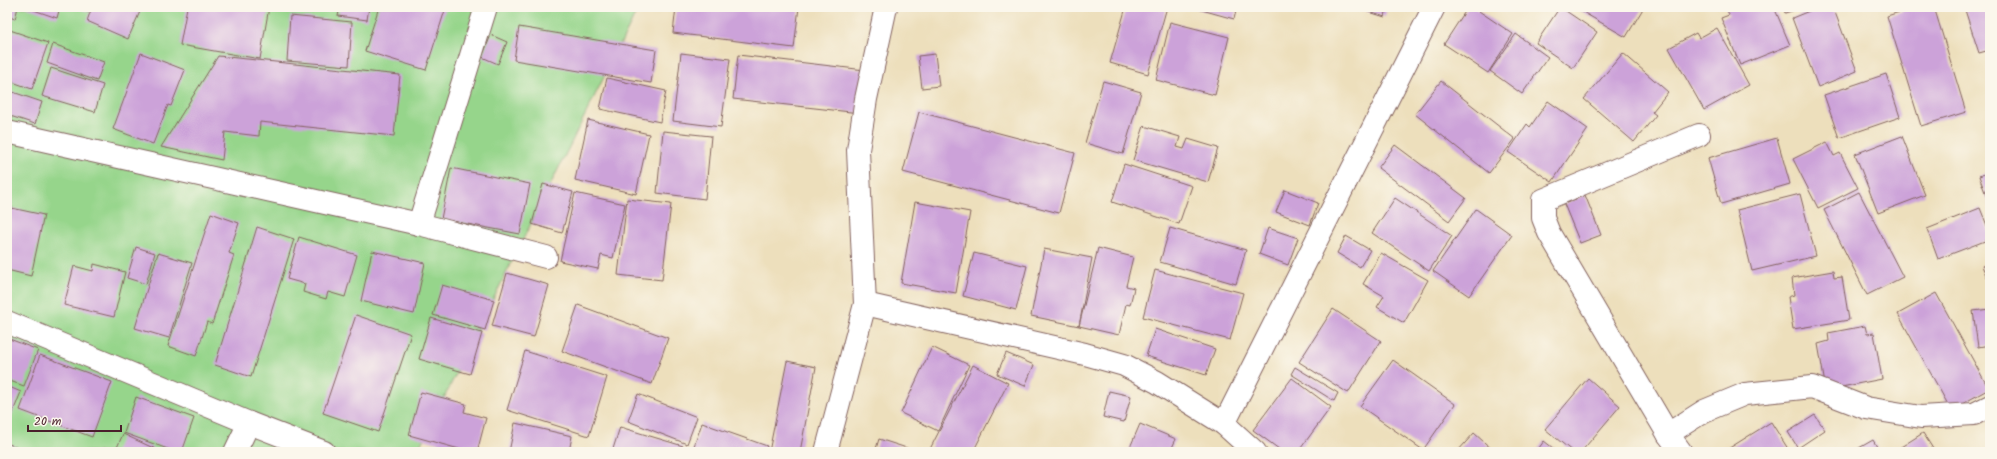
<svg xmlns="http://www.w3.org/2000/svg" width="1997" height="459" font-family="Kalam,sans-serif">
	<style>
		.green { fill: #96d58b; stroke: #707a5b }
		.building { fill: #cca2d9 }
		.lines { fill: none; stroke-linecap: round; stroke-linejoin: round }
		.street-casing { stroke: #83625e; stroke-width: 24 }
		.street { stroke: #fff; stroke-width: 22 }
	</style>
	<rect width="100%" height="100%" fill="#fbf7ec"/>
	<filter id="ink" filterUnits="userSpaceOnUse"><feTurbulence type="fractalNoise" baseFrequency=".025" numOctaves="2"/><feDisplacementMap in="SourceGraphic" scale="8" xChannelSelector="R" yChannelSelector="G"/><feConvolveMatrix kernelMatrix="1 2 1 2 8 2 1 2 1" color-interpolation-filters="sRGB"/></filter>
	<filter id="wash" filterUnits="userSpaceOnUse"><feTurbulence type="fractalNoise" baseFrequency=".012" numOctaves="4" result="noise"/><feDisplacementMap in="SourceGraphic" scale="16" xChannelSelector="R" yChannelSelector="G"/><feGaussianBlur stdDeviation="0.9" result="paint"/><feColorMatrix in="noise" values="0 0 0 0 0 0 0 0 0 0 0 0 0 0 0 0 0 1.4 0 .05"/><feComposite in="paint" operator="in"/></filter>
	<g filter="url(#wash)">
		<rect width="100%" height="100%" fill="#eddfbc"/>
		<!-- green -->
		<polygon class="green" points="7,7 639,7 417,452 7,452"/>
		<g id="blocks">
			<!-- building -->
			<g class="building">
				<polygon points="7,7 18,7 15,19 7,16"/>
				<polygon points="25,7 60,7 57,18"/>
				<polygon points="76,7 90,7 88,12"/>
				<polygon points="92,7 142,7 128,39 87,21"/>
				<polygon points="187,7 269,7 260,59 180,45"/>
				<polygon points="340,7 369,7 367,20 338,16"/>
				<polygon points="379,7 446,7 426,70 365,51"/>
				<polygon points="676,7 799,7 794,48 673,33"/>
				<polygon points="1126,7 1167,7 1148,74 1110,63"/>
				<polygon points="1191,7 1237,7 1234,19"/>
				<polygon points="1353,7 1387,7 1385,17"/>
				<polygon points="1468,7 1473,7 1513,34 1488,73 1444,44"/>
				<polygon points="1560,7 1597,32 1573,68 1536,43"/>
				<polygon points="1574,7 1644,7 1626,37"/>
				<polygon points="1726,7 1774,7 1790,45 1740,65 1721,18 1729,15"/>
				<polygon points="1783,7 1805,7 1785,13"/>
				<polygon points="1819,7 1833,7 1857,71 1818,87 1792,18"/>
				<polygon points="1915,7 1934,7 1966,112 1921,126 1887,16"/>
				<polygon points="1964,7 1990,7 1990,50 1979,53"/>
				<polygon points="290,16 352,22 349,66 287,61"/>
				<polygon points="1170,22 1229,37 1215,95 1156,80"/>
				<polygon points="519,27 656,50 651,83 514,60"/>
				<polygon points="1717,28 1749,85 1704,110 1669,48 1696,33 1699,38"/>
				<polygon points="7,29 48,43 32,89 7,80"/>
				<polygon points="1516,34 1548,57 1522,94 1490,71"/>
				<polygon points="491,35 507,42 498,64 482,57"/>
				<polygon points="53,44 104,62 97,81 47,63"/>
				<polygon points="141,53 185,70 171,106 168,105 153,144 113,129"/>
				<polygon points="681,53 730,59 721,127 673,121"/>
				<polygon points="1623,53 1668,92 1652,112 1656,115 1634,142 1584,99"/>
				<polygon points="935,54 939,86 922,88 918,56"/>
				<polygon points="738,55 865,70 860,113 733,99"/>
				<polygon points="218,56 400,75 394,136 260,122 259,136 225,132 222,160 161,147"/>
				<polygon points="51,68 103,85 95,112 42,96"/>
				<polygon points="1886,74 1900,117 1839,138 1824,95"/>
				<polygon points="607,78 666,91 660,122 600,109"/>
				<polygon points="1103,81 1141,92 1123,154 1085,143"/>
				<polygon points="1441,81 1515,139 1489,173 1415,114"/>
				<polygon points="7,90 42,102 35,124 7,115"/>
				<polygon points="1548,101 1588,129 1552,182 1508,152 1527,124 1530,127"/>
				<polygon points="919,112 1075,153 1059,213 903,172"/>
				<polygon points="588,120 649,134 636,194 575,180"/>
				<polygon points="1144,126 1180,137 1177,147 1184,149 1188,139 1218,148 1208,182 1133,160"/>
				<polygon points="663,131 711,136 705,199 657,193"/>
				<polygon points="1902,136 1925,195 1878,213 1855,154"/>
				<polygon points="1777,138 1790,184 1721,204 1708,158"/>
				<polygon points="1827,142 1834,156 1840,153 1858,188 1818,208 1793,159"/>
				<polygon points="1395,145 1466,198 1449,221 1378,168"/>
				<polygon points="1124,164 1192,186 1179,224 1112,202"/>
				<polygon points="451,168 530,184 520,234 441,219"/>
				<polygon points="1990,172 1990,206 1979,176"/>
				<polygon points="543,184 573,192 562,233 532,224"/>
				<polygon points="1285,190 1318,203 1310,225 1276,212"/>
				<polygon points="1859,192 1903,277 1867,295 1824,210"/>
				<polygon points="575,193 625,204 613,258 601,255 598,269 560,261"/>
				<polygon points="1800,194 1816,256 1752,271 1737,210"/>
				<polygon points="1585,195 1601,235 1580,243 1564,204"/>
				<polygon points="1395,198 1452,236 1429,271 1372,233"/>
				<polygon points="627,199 671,204 662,280 618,275"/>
				<polygon points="915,202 970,212 956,293 901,283"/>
				<polygon points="7,207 44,215 31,276 7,270"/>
				<polygon points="1980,208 1990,233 1990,239 1938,259 1927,229"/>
				<polygon points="1476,209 1512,235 1469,296 1433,271"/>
				<polygon points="211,213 239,223 229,253 234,255 212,324 207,322 196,356 168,346"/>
				<polygon points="257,227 294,239 251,377 215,365"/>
				<polygon points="1170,228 1246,250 1236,284 1160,262"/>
				<polygon points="1268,228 1298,238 1288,265 1259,254"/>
				<polygon points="1346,236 1370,250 1360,267 1337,253"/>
				<polygon points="299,237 357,255 345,297 328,292 326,299 303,292 305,284 287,279"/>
				<polygon points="136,247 155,253 146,284 127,278"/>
				<polygon points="1098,248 1133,257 1126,286 1134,288 1130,305 1126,304 1119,335 1079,326"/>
				<polygon points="1044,249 1092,258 1079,326 1031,316"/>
				<polygon points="372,251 425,263 414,314 361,301"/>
				<polygon points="158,253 192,263 169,338 135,328"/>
				<polygon points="974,253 1027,266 1016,310 963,296"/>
				<polygon points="1381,253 1428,280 1404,323 1377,307 1384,296 1363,284"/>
				<polygon points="1990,263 1990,284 1982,266"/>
				<polygon points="94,264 125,272 114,317 64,305 74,266 93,271"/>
				<polygon points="1155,270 1243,293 1230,340 1143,317"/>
				<polygon points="1833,271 1834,278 1842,277 1849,320 1793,329 1788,297 1794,295 1792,278"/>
				<polygon points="507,273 549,285 534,337 492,326"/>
				<polygon points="442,285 494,300 485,330 433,315"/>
				<polygon points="1936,293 1989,389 1951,410 1898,314"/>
				<polygon points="578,305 668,338 652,384 562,351"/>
				<polygon points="1333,309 1381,341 1348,393 1299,362"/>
				<polygon points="1990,309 1990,345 1978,347 1973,311"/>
				<polygon points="356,315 411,334 378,432 323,413"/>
				<polygon points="431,318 482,333 470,374 419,359"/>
				<polygon points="1865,326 1867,334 1874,333 1882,379 1826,390 1818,344 1829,341 1828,333"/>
				<polygon points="1155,329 1215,349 1206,375 1146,356"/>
				<polygon points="7,338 38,350 24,386 7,380"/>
				<polygon points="932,347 969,365 938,431 901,413"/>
				<polygon points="525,351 607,377 589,436 507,410"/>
				<polygon points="1006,353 1034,365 1025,386 997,374"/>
				<polygon points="40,355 112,382 92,437 20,410"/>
				<polygon points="1393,360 1455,404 1423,450 1360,406"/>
				<polygon points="787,361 816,367 800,452 769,452"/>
				<polygon points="973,365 1008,383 973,452 936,452 930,449"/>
				<polygon points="1295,367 1338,393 1334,401 1291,374"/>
				<polygon points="1292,378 1331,407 1298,452 1283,452 1253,430"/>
				<polygon points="1588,378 1620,406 1581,452 1573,452 1545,429"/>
				<polygon points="7,386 21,392 7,427"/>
				<polygon points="1109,391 1131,396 1124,422 1103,417"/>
				<polygon points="421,392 466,404 464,412 486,418 477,452 470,452 409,435"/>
				<polygon points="638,394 697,417 687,444 628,421"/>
				<polygon points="136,397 194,418 182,452 176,452 124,433"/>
				<polygon points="1815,415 1825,430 1798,448 1788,432"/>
				<polygon points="1771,422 1790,452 1723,452"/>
				<polygon points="515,423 572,436 569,452 509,452"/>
				<polygon points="702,423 767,446 765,452 692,452"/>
				<polygon points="1140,424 1176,439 1170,452 1128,452"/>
				<polygon points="620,427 683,446 681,452 612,452"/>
				<polygon points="1474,433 1495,452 1457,452"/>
				<polygon points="1923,433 1935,452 1893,452"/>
				<polygon points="123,434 162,452 115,452"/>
				<polygon points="879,439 919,452 875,452"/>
				<polygon points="1873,440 1880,452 1852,452"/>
				<polygon points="1544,441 1558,452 1536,452"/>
				<polygon points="7,443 27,452 7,452"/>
			</g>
		</g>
	</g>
	<g filter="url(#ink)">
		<use href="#blocks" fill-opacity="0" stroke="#83625e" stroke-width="1"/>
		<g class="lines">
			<defs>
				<g id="street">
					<polyline points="7,132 419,224 546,257"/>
					<polyline points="419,224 486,7"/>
					<polyline points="865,304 1085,354 1124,365 1157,382 1224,424 1255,452"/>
					<polyline points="7,322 249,423 324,452"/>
					<polyline points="1224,424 1434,7"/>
					<polyline points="1668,434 1704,411 1745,394 1812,387 1866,408 1921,417 1974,414 1990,406"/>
					<polyline points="235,452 249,423"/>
					<polyline points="826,452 865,304 858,150 866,99 886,7"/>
					<polyline points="1681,452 1668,434 1549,233 1543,218 1543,200 1699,135"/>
				</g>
			</defs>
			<!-- street casing -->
			<use href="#street" class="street-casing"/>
			<!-- street -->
			<use href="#street" class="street"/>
		</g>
	</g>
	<!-- margin -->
	<rect width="1997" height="459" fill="none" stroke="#fbf7ec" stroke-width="24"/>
	<!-- scale -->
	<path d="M28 425v6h93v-6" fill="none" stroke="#4a1f2b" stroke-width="2"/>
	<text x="34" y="425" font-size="12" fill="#4a1f2b" stroke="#fbf7ec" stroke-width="3" paint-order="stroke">20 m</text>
</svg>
